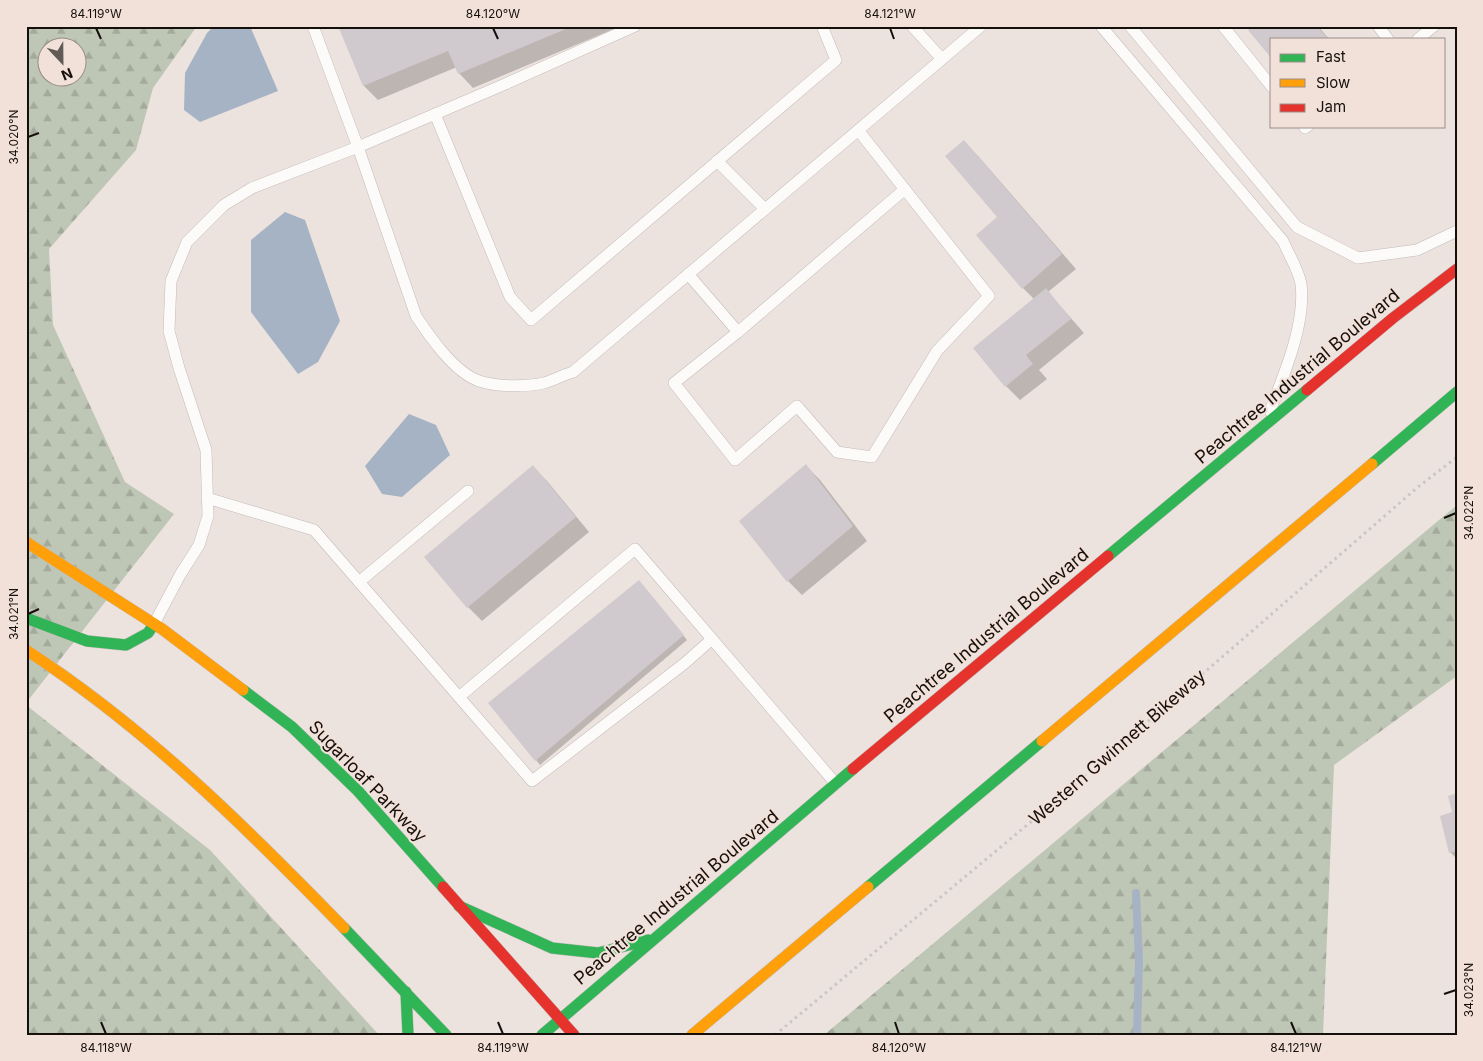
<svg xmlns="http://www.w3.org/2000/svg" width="1483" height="1061" font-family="Inter,sans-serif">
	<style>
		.forest { fill: url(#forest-firs); fill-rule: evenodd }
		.water { fill: #a6b3c4 }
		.shadow { fill: #0003 }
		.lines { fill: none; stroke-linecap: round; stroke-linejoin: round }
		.stream { stroke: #a6b3c4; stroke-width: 8 }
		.building { fill: #d0cace }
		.lane-casing { stroke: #c2bbb8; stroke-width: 12 }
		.fast-casing { stroke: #c2bbb8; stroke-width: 12 }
		.slow-casing { stroke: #c2bbb8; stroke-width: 12 }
		.jam-casing { stroke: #c2bbb8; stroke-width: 12 }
		.path { stroke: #c9c6c5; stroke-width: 3; stroke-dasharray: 2.5 4; stroke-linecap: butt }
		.lane { stroke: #fcfbfa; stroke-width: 11 }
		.fast { stroke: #30b455; stroke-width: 11 }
		.slow { stroke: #ff9f0a; stroke-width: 11 }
		.jam { stroke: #e5322d; stroke-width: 11 }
		.ticks { fill: none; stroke: #16100d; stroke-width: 2 }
		.labels { text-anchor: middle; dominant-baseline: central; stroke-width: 4; stroke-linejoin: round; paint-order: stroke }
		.street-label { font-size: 18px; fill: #16100d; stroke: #f2e1d9 }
		.neatline { fill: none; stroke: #16100d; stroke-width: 2 }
		.ticks-label { font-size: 12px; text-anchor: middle; fill: #16100d }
	</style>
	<defs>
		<pattern id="forest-firs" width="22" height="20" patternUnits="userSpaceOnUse" patternTransform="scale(1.25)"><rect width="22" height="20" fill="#bec6b6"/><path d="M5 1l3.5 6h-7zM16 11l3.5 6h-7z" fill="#a3a99b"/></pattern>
	</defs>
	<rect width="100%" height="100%" fill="#ece3df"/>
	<!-- forest -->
	<g class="forest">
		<path d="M26 26H197L153 88 136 150 49 249 53 325 125 482 174 514 26 703ZM48 48H78V78H48Z"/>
		<polygon points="1457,505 1457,676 1334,765 1323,1035 824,1035"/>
		<polygon points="26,705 210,850 379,1035 26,1035"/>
	</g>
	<!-- water -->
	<g class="water">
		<polygon points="214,26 250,26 278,91 200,122 184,110 185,73 207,33"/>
		<polygon points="285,212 305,220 340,321 318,362 298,374 251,312 251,240"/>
		<polygon points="409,414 436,425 450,455 402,497 382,494 365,466"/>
	</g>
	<!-- shadow -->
	<g class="shadow">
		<polygon points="339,26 621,26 473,88 459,73 457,67 378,100 364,86"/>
		<polygon points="1254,26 1318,26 1329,39 1272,39"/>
		<polygon points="964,142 978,156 1076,269 1048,292 1084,333 1039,370 1047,379 1020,400 1006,386 1034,299 1023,288 999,217"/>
		<polygon points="806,466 820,480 867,541 802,595 788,581"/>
		<polygon points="533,467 547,481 589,532 482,621 468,607"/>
		<polygon points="643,586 687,640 540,765 536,760"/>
		<polygon points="1457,795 1457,859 1450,852"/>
	</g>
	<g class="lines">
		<!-- stream -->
		<polyline class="stream" points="1136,893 1139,961 1137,1035"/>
	</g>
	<!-- building -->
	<g class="building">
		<polygon points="338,26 573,26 458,74 448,51 363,86"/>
		<polygon points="1252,26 1317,26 1328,39 1272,39 1272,59 1248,30"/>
		<polygon points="964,140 1062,254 1022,289 976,235 997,217 945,156"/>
		<polygon points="1046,288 1071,319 1026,355 1033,364 1005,387 973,348"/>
		<polygon points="806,464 853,526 787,582 739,521"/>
		<polygon points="533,465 576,517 467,608 424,557"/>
		<polygon points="639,580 684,635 535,761 488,703"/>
		<polygon points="1457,793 1457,851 1449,853 1440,816 1452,812 1448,796"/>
	</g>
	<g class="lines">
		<defs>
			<g id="lane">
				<path d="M313 26 358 147 416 316C430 337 454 372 479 381 498 387 525 387 544 383 554 380 563 375 573 372L981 26"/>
				<polyline points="912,26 942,59"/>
				<path d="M1101 26 1283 241C1288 253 1299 271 1301 284 1306 324 1284 374 1270 411"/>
				<polyline points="1130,26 1297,227 1358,258 1417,250 1457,231"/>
				<polyline points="1223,26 1272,87"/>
				<polyline points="1378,26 1388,39"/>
				<polyline points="1418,39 1434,26"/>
				<polyline points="435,114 510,297 531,320 836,60 822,26"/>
				<polyline points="1304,126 1305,128 1308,126"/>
				<polyline points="717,161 765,209"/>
				<polyline points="688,274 738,332 674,383 735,460 797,406 837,452 872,457 937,351 989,296 858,130"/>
				<polyline points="738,332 905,189"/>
				<polyline points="207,498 314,530 459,697 635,549 836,784"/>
				<polyline points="359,582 468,491"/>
				<polyline points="154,624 180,575 199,545 208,516 206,450 179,368 169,331 171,281 187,242 224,205 252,188 358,147 503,85 635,26"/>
				<polyline points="459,697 532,781 685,663 712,639"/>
			</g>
			<g id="fast">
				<polyline points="1372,464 1457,392"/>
				<polyline points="1108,556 1307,390"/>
				<polyline points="26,618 87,641 126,645 148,633 154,624"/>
				<polyline points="243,690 292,727 358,791 443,887"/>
				<polyline points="868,887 1042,741"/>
				<polyline points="459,906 552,948 598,953 648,940"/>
				<polyline points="344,928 446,1035"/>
				<polyline points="406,992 408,1035"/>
				<polyline points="542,1035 853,769"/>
			</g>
			<g id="slow">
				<polyline points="26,542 162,629 243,690"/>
				<path d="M26 650C146 728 245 826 344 928"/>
				<polyline points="1042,741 1372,464"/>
				<polyline points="692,1035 868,887"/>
			</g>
			<g id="jam">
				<polyline points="1307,390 1393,318 1457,269"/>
				<polyline points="853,769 1108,556"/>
				<polyline points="443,887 574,1035"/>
			</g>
		</defs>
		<!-- lane casing -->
		<use href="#lane" class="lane-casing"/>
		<!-- fast casing -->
		<use href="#fast" class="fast-casing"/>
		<!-- slow casing -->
		<use href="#slow" class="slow-casing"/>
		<!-- jam casing -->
		<use href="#jam" class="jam-casing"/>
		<!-- path -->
		<polyline class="path" points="775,1035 1062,796 1418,487 1457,457"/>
		<!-- lane -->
		<use href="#lane" class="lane"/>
		<!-- fast -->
		<use href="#fast" class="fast"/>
		<!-- slow -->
		<use href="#slow" class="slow"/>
		<!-- jam -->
		<use href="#jam" class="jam"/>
	</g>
	<!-- ticks -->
	<path class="ticks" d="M96 28 101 39M493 28 498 39M890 28 894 39M28 137 39 133M1444 518 1456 513M28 614 39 609M1444 994 1456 990M101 1022 106 1034M498 1022 503 1034M895 1022 899 1034M1291 1022 1296 1034"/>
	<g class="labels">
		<!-- street labels -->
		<g class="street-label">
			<text transform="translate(1297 376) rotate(-40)">Peachtree Industrial Boulevard</text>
			<text transform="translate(986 635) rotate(-40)">Peachtree Industrial Boulevard</text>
			<text transform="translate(1117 747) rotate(-41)">Western Gwinnett Bikeway</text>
			<text transform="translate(368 781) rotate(46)">Sugarloaf Parkway</text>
			<text transform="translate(676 897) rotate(-40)">Peachtree Industrial Boulevard</text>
		</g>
	</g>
	<!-- border -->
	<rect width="1483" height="1061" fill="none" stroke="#f2e1d9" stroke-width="55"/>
	<!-- legend -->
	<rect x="1270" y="38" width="175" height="90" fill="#f2e1d9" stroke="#9a8d87"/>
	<rect x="1280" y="54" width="25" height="8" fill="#30b455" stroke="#9a8d87"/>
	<text x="1316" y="62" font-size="15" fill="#16100d">Fast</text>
	<rect x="1280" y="79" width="25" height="8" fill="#ff9f0a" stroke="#9a8d87"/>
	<text x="1316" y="88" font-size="15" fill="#16100d">Slow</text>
	<rect x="1280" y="104" width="25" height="8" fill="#e5322d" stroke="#9a8d87"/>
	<text x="1316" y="112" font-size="15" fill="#16100d">Jam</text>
	<!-- north arrow -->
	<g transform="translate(62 62) rotate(158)"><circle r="24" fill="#f2e1d9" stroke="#9a8d87"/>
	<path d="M0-4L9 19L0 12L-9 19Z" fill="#615a56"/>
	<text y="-8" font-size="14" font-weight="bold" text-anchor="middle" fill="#16100d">N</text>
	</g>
	<rect x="28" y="28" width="1428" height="1006" class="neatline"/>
	<g class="ticks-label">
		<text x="96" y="18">84.119°W</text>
		<text x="493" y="18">84.120°W</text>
		<text x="890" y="18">84.121°W</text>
		<text transform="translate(14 137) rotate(-90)" y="4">34.020°N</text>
		<text transform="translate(1469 513) rotate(-90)" y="4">34.022°N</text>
		<text transform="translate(14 614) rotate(-90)" y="4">34.021°N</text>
		<text transform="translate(1469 990) rotate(-90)" y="4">34.023°N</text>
		<text x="106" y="1052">84.118°W</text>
		<text x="503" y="1052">84.119°W</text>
		<text x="899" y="1052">84.120°W</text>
		<text x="1296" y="1052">84.121°W</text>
	</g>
</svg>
